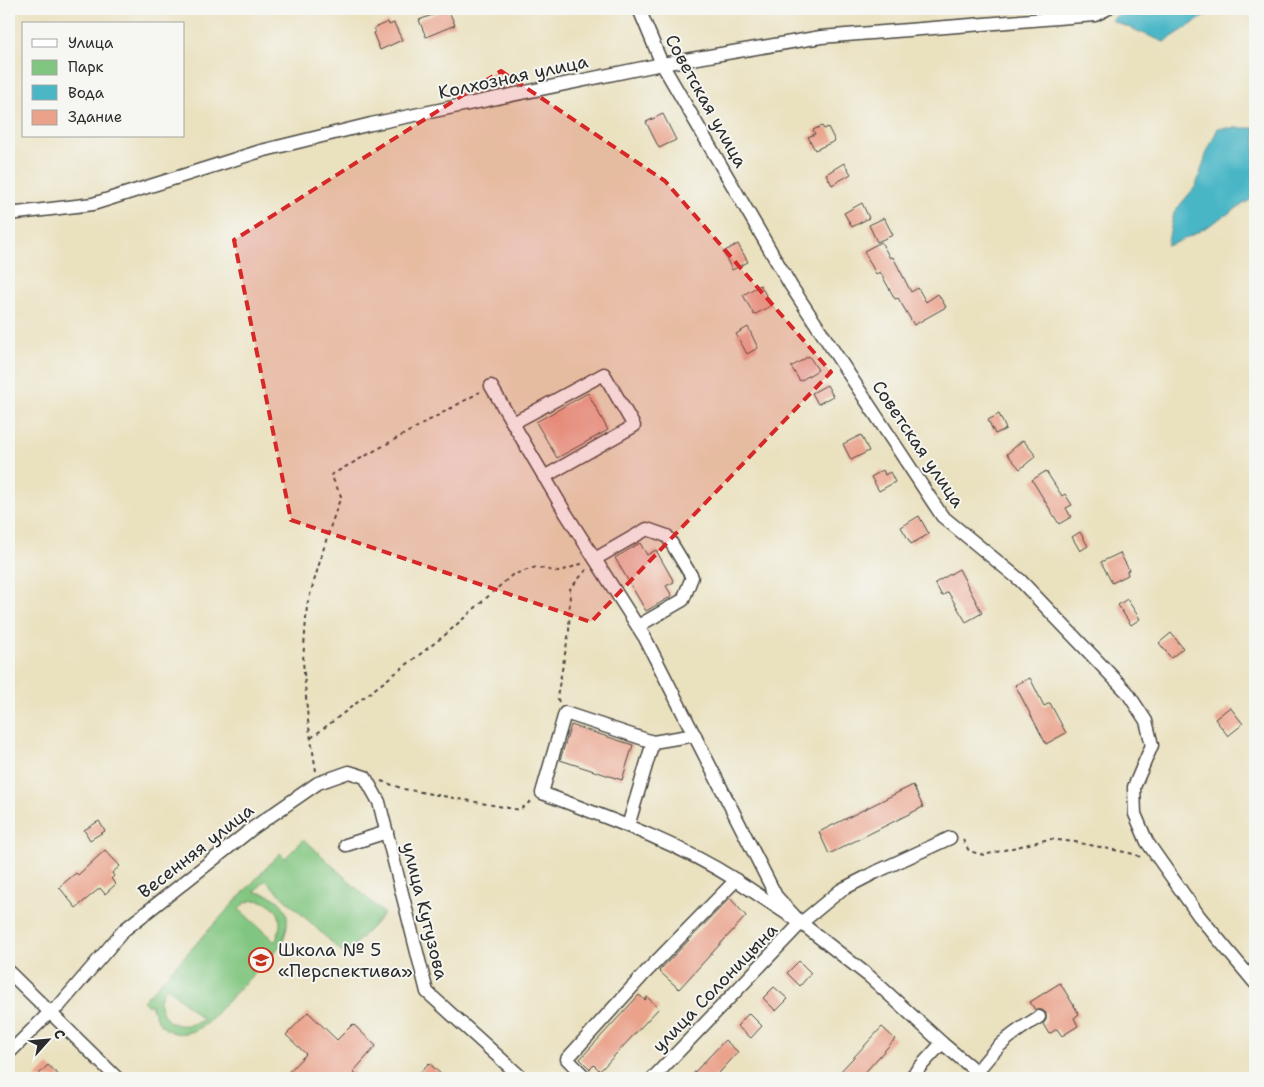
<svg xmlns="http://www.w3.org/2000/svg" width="1264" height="1087" font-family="'Shantell Sans',sans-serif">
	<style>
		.green { fill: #81c680; stroke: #567856; fill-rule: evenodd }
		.water { fill: #4ab6c6; stroke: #3a7078 }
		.building { fill: #eaa28b }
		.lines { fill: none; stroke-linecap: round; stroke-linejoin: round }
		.minor-casing { stroke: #484641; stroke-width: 15 }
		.path { stroke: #484641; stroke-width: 2; stroke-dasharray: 4 4; stroke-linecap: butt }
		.minor { stroke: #fff; stroke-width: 12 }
		.marked { fill: #d62828; fill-opacity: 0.2; stroke: #d62828; stroke-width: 4; stroke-dasharray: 10 6; stroke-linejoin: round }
		.labels { text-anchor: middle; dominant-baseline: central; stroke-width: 4; stroke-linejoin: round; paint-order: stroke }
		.street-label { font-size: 18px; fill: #2b2b2b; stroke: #f6f6f2 }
		.poi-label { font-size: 18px; fill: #2b2b2b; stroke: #f6f6f2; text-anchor: start }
	</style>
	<rect width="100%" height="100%" fill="#f6f6f2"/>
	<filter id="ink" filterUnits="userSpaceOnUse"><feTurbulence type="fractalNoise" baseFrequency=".02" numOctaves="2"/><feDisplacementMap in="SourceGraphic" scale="10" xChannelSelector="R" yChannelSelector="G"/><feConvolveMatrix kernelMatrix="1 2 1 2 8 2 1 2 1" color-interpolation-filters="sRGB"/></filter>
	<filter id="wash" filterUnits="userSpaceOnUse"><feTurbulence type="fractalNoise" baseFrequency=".0096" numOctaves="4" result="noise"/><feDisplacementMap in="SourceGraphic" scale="20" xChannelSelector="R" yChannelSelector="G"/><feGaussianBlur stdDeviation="1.12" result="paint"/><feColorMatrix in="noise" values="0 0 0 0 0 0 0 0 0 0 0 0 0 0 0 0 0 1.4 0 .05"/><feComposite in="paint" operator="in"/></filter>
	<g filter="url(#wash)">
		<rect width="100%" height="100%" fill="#eae1bf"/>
		<!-- green -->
		<path class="green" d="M304 839 384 914 345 955 265 880 255 892C287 896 295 918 280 946L207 1023C181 1042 159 1035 151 1004L148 1006 143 1001 280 853 285 858ZM253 900C279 901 286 920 275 942L239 909 245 903ZM167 987 203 1020C187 1028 166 1029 161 1008 158 1000 162 993 167 987Z"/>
		<!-- water -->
		<g class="water">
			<polygon points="1126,9 1216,9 1164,42 1111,20"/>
			<path d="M1218 128H1255V197C1226 214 1199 235 1167 246L1174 212 1196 186 1207 152Z"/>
		</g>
		<g id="blocks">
			<!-- building -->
			<g class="building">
				<polygon points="448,9 455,25 426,37 419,20"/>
				<polygon points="388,22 389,25 394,23 402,40 380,50 373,33 376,32 374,28"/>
				<polygon points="663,114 676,140 659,148 646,122"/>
				<polygon points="822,126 824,129 828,127 835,141 815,150 808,137 815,134 813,130"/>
				<polygon points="844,163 851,174 832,185 826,174"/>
				<polygon points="862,203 869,218 852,227 844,213"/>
				<polygon points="884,218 893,235 877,242 869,225"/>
				<polygon points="881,242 890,258 893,257 911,292 918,288 926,302 938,294 946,307 914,325 898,298 895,299 880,272 876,274 864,251"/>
				<polygon points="738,244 748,262 732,270 723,252"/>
				<polygon points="760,285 772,305 754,315 743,295"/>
				<polygon points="748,327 758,348 747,354 736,334"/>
				<polygon points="809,356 818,370 800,381 791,367"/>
				<polygon points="827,385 833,396 818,404 812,393"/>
				<polygon points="588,393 608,430 557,458 536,422"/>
				<polygon points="999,414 1006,429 995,434 988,420"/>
				<polygon points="861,435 869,451 851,460 843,444"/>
				<polygon points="1023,440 1036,456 1020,469 1007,454"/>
				<polygon points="883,470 885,475 890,472 895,482 879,491 871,477"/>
				<polygon points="1046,471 1062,496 1065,494 1072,505 1066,508 1071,517 1059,524 1032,480"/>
				<polygon points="919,516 929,534 911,544 901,527"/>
				<polygon points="1080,532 1088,546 1080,551 1072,537"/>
				<polygon points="640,543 647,555 656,550 674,582 666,586 672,596 646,611 615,558"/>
				<polygon points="1120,553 1129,570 1127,571 1128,575 1112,583 1101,562"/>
				<polygon points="959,569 982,613 966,622 948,592 942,596 935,583"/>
				<polygon points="1127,599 1140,619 1131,625 1118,605"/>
				<polygon points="1171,633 1183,648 1171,658 1159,643"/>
				<polygon points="1030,678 1044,706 1050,703 1066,733 1046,744 1015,685"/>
				<polygon points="1230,707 1243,724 1228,736 1215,719"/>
				<polygon points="571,725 633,745 622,780 560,760"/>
				<polygon points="913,785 923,807 829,854 819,832"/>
				<polygon points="99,821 105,831 90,840 84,830"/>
				<polygon points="105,850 120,866 112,873 114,876 111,879 116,884 105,894 100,888 76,908 59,887 76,873 78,875"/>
				<polygon points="730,898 746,916 679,989 659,971"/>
				<polygon points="799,961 811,973 800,986 787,973"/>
				<polygon points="1060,983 1079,1014 1074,1018 1078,1026 1062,1036 1057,1029 1049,1034 1043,1024 1046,1020 1046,1013 1042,1010 1035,1010 1030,1002"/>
				<polygon points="774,987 788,999 776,1011 763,998"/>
				<polygon points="639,995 645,1000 647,997 659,1008 600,1071 594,1065 590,1069 580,1059"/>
				<polygon points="308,1012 337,1040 353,1024 376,1046 353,1072 360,1078 283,1078 306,1054 286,1035"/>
				<polygon points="749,1013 762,1026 751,1038 737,1026"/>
				<polygon points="882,1027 895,1039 860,1078 845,1078 839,1073"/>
				<polygon points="725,1040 738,1052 721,1071 713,1078 689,1078"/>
				<polygon points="429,1063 445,1078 415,1078"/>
				<polygon points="48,1065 62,1078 35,1078"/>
			</g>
		</g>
	</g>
	<g filter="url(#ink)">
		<use href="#blocks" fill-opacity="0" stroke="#484641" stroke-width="1"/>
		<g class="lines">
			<defs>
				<g id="minor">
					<polyline points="639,9 662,64 791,286 942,516 1020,580 1127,692 1146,721 1152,745 1134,787 1135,814 1147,842 1199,916 1255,983"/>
					<polyline points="9,214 93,204 261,151 371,124 662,64 821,37 1095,15 1107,9"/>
					<polyline points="491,386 565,512 645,638 776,896 801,923"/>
					<polyline points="513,423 604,374 634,426 544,477"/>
					<polyline points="595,559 647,529 667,536 692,577 683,600 638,626"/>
					<polyline points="653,742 695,735"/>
					<path d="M628 826 653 742 565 713 542 793C608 818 676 842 736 880"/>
					<polyline points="346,845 387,832"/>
					<polyline points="9,972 117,1078"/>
					<polyline points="9,1053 50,1012 59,1006 124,930 253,828 318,783 349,772 365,777 379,802 427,992 522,1078"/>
					<path d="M977 1072C997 1045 1010 1035 1039 1017"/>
					<polyline points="586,1078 567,1059 645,973 736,880 801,923 870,977 942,1043 984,1078"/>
					<polyline points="653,1078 801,923 841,890 876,872 950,838"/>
					<polyline points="910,1078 942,1043"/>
				</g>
			</defs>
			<!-- minor casing -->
			<use href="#minor" class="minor-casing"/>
			<!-- path -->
			<g class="path">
				<polyline points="559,702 557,697 569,632 570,589 587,569"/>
				<polyline points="311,738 445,635 512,575 536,567 558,572 584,563"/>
				<polyline points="316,771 308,721 303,661 307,605 328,534 341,496 331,475 480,392"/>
				<polyline points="381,781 404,789 520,810 532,800"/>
				<polyline points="963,840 969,851 984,855 1049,839 1075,842 1134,854 1142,858"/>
			</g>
			<!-- minor -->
			<use href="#minor" class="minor"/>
		</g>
	</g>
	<!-- marked area -->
	<path class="marked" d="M501 71 665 181 831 372 591 622 291 520 234 240Z"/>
	<!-- icons -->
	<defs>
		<symbol id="school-ring" viewBox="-11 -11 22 22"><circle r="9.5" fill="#f6f6f2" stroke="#c8321e" stroke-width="1.5"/><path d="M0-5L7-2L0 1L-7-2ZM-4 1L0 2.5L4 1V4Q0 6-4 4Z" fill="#c8321e"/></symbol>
	</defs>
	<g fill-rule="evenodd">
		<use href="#school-ring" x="247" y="946" width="28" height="28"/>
	</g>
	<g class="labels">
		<!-- street labels -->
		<g class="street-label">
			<text transform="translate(513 77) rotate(-12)">Колхозная улица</text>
			<text transform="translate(706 101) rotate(61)">Советская улица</text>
			<text transform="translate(918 444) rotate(56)">Советская улица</text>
			<text transform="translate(196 851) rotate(-38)">Весенняя улица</text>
			<text transform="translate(425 911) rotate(76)">улица Кутузова</text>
			<text transform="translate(715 988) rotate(-46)">улица Солоницына</text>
		</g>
		<!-- poi labels -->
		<g class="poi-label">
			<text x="278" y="950">Школа № 5<tspan x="278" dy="21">«Перспектива»</tspan></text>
		</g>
	</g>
	<!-- margin -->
	<rect width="1264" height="1087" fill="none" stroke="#f6f6f2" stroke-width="30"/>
	<!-- legend -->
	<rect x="22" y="22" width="162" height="115" fill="#f6f6f2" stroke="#a5a5a2"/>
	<rect x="32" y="39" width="25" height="8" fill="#ffffff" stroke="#a5a5a2"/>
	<text x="68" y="48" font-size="15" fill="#2b2b2b">Улица</text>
	<rect x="32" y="60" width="25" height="15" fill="#81c680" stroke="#a5a5a2"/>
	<text x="68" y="72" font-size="15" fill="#2b2b2b">Парк</text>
	<rect x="32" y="85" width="25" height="15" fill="#4ab6c6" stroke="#a5a5a2"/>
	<text x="68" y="98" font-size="15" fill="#2b2b2b">Вода</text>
	<rect x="32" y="110" width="25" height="15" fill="#eaa28b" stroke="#a5a5a2"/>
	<text x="68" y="122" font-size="15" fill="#2b2b2b">Здание</text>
	<!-- north arrow -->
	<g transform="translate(48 1040) rotate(63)" stroke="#f6f6f2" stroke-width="4" paint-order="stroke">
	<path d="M0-4L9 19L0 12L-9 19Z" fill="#2b2b2b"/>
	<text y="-8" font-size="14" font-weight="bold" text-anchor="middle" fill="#2b2b2b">С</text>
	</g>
</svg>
